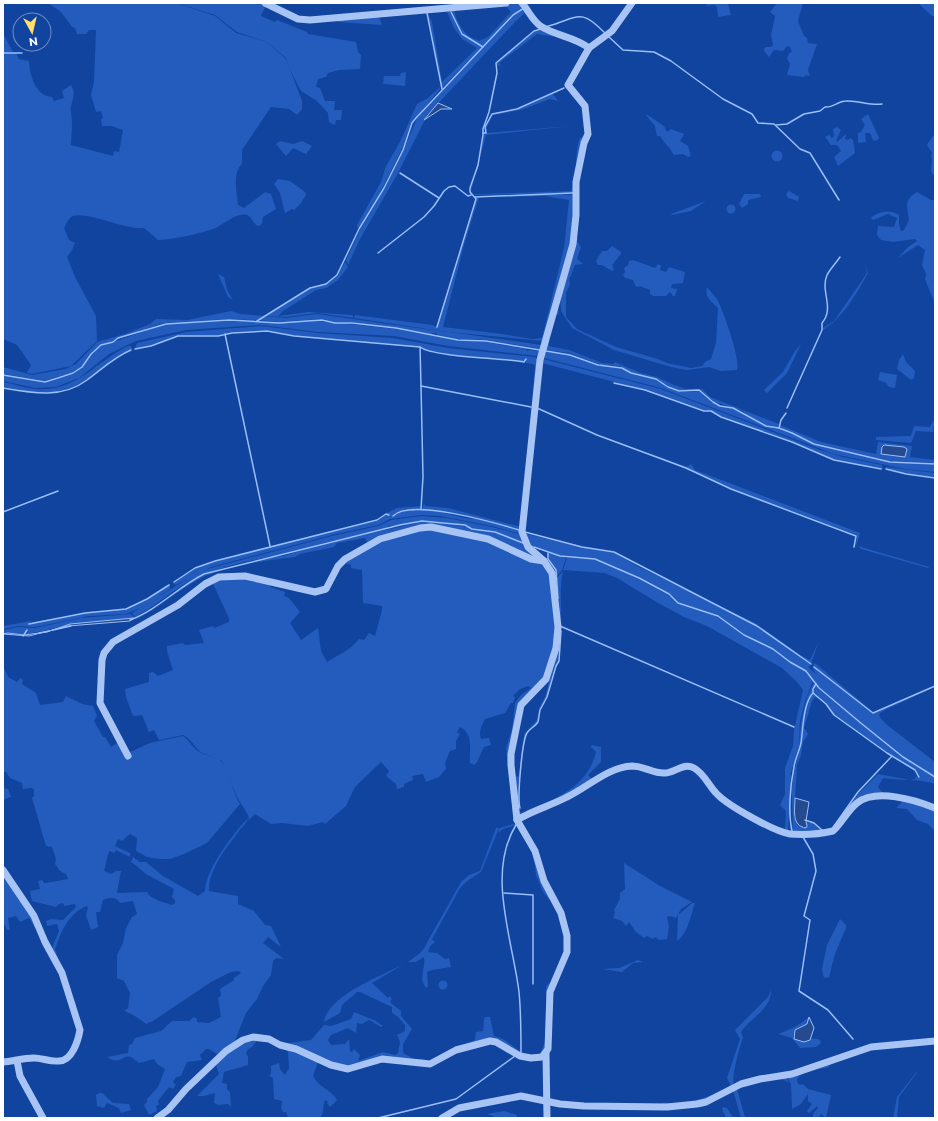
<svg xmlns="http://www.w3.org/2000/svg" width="938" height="1121" font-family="Montserrat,sans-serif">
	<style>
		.green { fill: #235cbd; fill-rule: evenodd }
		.water { fill: #254a8f; stroke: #99bef8 }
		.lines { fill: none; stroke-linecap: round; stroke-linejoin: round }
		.stream { stroke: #99bef8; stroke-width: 1.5 }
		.minor { stroke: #a7c4f5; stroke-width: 7 }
	</style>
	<rect width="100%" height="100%" fill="#10449f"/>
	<!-- green -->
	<g class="green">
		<path d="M48 3H176L215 16 236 33 267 42 286 59 302 101V109L297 115 289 109 271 107 242 150V164C232 173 237 193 238 205L244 208 265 192 271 194 276 209 263 217 262 224 258 226C253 224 252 217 247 215 237 212 224 224 216 228 198 234 177 239 158 240L144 228C126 230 87 211 73 216 69 217 66 224 64 228L69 240 75 243 72 250 67 257 75 277 96 316 97 341 71 366 32 374 27 373 31 365 17 345 3 339V53H16L19 59 29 61C30 75 35 96 52 97L54 101 64 98 62 91 71 85C76 93 73 98 71 106 70 111 72 117 72 122 72 130 71 137 71 145L113 156 114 151 119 152 123 130 112 126H102L101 119 103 118 101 111 96 112 91 95 94 82 96 30H89L86 34H77L75 28 72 27 61 12Z"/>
		<polygon points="177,3 262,3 266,5 261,16 275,22 277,20 307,32 308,34 356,42 358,52 361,55 360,69 339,70 328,73 326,77 318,79 316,87 320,88 325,101 335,101 334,110 342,110 341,120 336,120 335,125 329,122 328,113 317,101 301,91 289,68 286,58 267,42 237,32 215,15"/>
		<path d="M508 3H520L524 7 512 14 483 46 463 34 451 10H454C458 25 464 36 479 41L488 37 511 12 504 4Z"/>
		<polygon points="706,3 728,3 731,15 718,17 717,7 714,5 707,6"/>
		<polygon points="777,3 803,3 798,21 804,36 807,38 808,43 817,44 808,70 810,76 806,75 804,77 787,75 790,64 787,59 789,53 792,52 790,47 787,46 783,51 774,50 769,57 764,51 765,47 771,47 773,45 771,35 775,16 770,12"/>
		<polygon points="918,3 935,3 935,16 932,16"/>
		<polygon points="525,8 526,12 516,21 428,114 398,173 360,239 348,265 346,260 360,230 385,188 403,151 417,118 513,15"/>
		<polygon points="450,11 462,34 482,47 442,88 428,13 432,22 442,82 477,48 462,39 454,28 447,12"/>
		<polygon points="379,17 382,25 338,22 337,19"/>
		<polygon points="543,29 555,37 537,34 499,63 501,66 497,65 497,63 534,32"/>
		<polygon points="3,33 13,52 3,53"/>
		<polygon points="406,72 405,86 383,84 384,76 400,76 401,73"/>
		<polygon points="440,87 440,89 411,124 401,151 383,187 358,229 357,225 381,182 386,166 400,142 417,104 428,98"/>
		<path d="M553 94 558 101 550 99 521 110 493 115 487 126V133L571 126 486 135 471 191 474 194H483L571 191C578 178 574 151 580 138L586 136 574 193 475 195 471 192C470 184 476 176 478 168 482 150 482 131 492 114L517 110Z"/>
		<path d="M645 114C649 115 659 123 664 126L667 132 671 129 684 134 680 141 688 146 691 156 688 157 683 154 674 155C670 147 664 143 660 136H657L655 126Z"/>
		<polygon points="868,114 879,138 876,141 873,140 870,133 865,133 866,142 858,143 858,133 861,132 865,125 861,119"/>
		<polygon points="837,127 841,130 836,141 837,142 846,134 845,139 848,140 850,138 853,140 855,153 838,166 834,157 841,151 837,145 831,145 825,137 829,135 832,138 834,136 833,129"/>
		<polygon points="935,133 935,176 931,172 932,159 931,156 932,153 927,145"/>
		<polygon points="280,141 293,144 302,141 312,146 306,154 293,148 286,156 276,144"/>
		<circle cx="777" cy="156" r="5.5"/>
		<polygon points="278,179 290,181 305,192 306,195 301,203 294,210 292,209 285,213 280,193 274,184"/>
		<polygon points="789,191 799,197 798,201 788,198 786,194"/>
		<path d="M917 192 931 200H935V304L925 279 926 274 922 265 925 250 918 245 898 258 908 247 917 241 915 239 893 242 881 240 877 235 878 226 894 227 897 218 888 214 873 220 871 218C878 211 891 209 899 215V224L901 231 904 230 909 220C908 208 902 201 917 192Z"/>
		<path d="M530 194 574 195 571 245 543 341 448 332 354 318 355 315 432 325 437 327 476 197ZM545 196 569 200 564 248 542 338 532 339 502 334 443 327 464 245 479 197Z"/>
		<polygon points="744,194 760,194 761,197 748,200 748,204 742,208 739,204"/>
		<polygon points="706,201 691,211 672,215 671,214"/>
		<circle cx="731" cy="209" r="4.5"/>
		<path d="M575 238 578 239 577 241 581 247 577 259 583 264 575 265 569 280 570 284 566 293V317L577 329 616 347 658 359 667 363 691 368 702 366 705 362 711 359 716 343 718 308C712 302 704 297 707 287 710 291 714 295 717 299 723 310 741 360 737 370L721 371 709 367 687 370 671 367 614 350 572 328 561 311 560 293Z"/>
		<polygon points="612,246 621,252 621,254 612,265 614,270 612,271 602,265 598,265 596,261 602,251 607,251"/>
		<polygon points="633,260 655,268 658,264 661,266 660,270 666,272 669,267 685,272 683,283 672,284 671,288 677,289 675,296 673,296 670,292 666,296 653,296 650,294 650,290 640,286 636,287 633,280 625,278 623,275 625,272 624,268 628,265 629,261"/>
		<path d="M865 261 868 273C857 293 843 318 823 330V328L834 321 865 276 867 272Z"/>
		<polygon points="345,262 348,267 338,280 326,288 316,290 283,311 278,316 308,312 353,315 353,318 317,313 286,317 266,316 310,288 330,282 338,275"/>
		<polygon points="218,274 224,277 227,290 233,300 228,297"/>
		<polygon points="557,305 559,314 555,315 548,339 549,346 569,350 602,363 613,364 615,362 641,373 657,377 674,385 686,389 702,389 710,397 779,424 778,427 766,425 750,418 743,411 715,402 699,390 679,391 669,387 655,378 631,373 620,366 602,365 569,353 544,350"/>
		<polygon points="231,311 241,314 264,316 257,320 229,319 165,323 154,326 101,345 90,353 81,367 73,372 45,381 3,374 3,367 32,375 65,369 76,364 97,342 125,334 150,324 156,319 187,320"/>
		<path d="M317 314C392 325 467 334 541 345V349L486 340 458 339 438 335 436 333 430 334 352 322H335L322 319 279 322 258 320 264 316 286 318Z"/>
		<polygon points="309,320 396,329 458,340 486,342 526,349 527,351 529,350 541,351 538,356 448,346 394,336 318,332 261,325 186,330 136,341 109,354 79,378 56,387 35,388 3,381 3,375 45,383 58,379 73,374 82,367 91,354 101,346 166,324 229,321 279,323"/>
		<path d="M261 326 318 333 393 338 448 348 535 357 538 360 532 405 535 366 533 364 526 363V359L524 362C501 358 435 356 420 347L294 336 267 330 232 332 218 335 178 336 150 346 135 349 137 343 186 332Z"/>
		<polygon points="801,344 787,373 767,393 764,390 783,372 795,351"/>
		<path d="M128 346H131L132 349C117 354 106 365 94 374 64 398 38 394 3 387V382C14 384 25 388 36 389 77 392 95 362 128 346Z"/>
		<polygon points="543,351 570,355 598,366 622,368 631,374 656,379 668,388 679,392 699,391 712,402 720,406 733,408 766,426 779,428 792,433 814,444 890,462 935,465 935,472 905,469 834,454 661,388 544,358"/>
		<polygon points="903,354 906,362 915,371 914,378 911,380 897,369 899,360"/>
		<polygon points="543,359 661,389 817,449 843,457 882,465 883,469 834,460 792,441 721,417 711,411 704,410 645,390 542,363"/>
		<polygon points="880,372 897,375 895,388 889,387 886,383 878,380"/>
		<polygon points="935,418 933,432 916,431 911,443 876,440 876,437 911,436 914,426 930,427"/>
		<polygon points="780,425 821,442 876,454 878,442 912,446 910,457 935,460 935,463 889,461 814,443 780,427"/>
		<polygon points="644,451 687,467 691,464 695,470 860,533 856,547 857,535 732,489"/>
		<polygon points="887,467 935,473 935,477 906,474 885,468"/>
		<path d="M424 503 425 506 448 508 521 527V530C488 520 455 512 422 509Z"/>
		<path d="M421 506 420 509 397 512 393 515C412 504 440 512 461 517 470 519 479 519 488 521 499 524 510 527 521 531L520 534 492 526 440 516 421 515 390 519 378 525 332 535 211 567 176 585 173 583 195 569 215 561 377 521 386 515H389L385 514 397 508Z"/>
		<path d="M421 516 447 518 492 527 522 535 526 544 495 532 473 528 465 525 434 521H422L389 527 390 524 387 528C368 534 348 537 328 542 313 545 297 552 281 555 256 559 229 565 205 574 179 583 159 605 135 617L132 613 199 572 211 568 332 536 378 526 391 520Z"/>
		<path d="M422 522C446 522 509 532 528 546 532 550 537 555 541 559L494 541 435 527 368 544 365 538 337 543 334 547 300 554 295 557C265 561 226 565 199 579 177 591 159 607 137 619L136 618 150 611 186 584 204 575 268 557 283 556 330 542Z"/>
		<path d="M423 528 487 540 543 561 549 569 556 638 544 680 525 697 510 752 514 821 506 748 512 729 515 703 521 695 531 688 528 686 520 689 513 696 515 697 513 703H511L505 713 485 719C482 725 478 732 481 739L489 738 491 745 484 747 477 762 474 765 470 763C469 749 474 734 460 727L457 732 460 734 456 741V749L450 751 445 763 446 769 439 777 426 782 423 774 412 776 413 780 404 784V787L397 789 396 784 386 776 389 771 381 762 355 787 346 806 325 824 323 822 308 826 282 823 271 824 255 814 249 820 248 815 237 797 222 761 200 752 188 738 183 735 159 740 154 730 149 732 142 715 133 716 126 697 125 689 149 682V673L153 672 158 676 173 670 167 651V646L183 643 185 645 204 643 199 630 213 626 214 628 229 622V618L213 584 225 577 271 582 270 587 285 592 284 596 289 598 300 612 290 623 301 640 318 628 321 651 327 662C340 653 349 652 359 639L364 640 369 633 375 636 382 610V606L363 603 362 570 351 568V565L343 562 370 546Z"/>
		<polygon points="526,534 597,550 613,552 639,567 755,623 802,656 810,660 819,641 811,664 797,655 811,665 808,667 810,668 810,670 811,670 816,674 813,669 814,663 816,664 872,711 814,667 872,713 880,711 935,687 887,709 880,713 879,716 886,724 935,762 935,776 903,757 819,688 807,671 790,662 773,649 745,635 718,616 678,603 669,594 625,572 668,595 678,604 718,616 744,636 773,649 790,662 806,671 813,681 806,698 800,721 799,747 791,772 788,831 785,829 786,811 780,805 785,794 785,768 793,746 794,730 803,690 797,682 782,668 707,626 684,617 658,603 617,578 604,573 563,570 567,558 594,559 623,571 595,559 560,556 527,545"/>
		<polygon points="858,546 929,567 928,568 861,549"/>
		<path d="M548 553 566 558 562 570 557 576C556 567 548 562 548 553Z"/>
		<path d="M563 571C559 588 562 607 561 625L557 578Z"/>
		<path d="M556 579 561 634 558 661 555 666 547 696 539 710 538 722 528 731 524 739 521 773 518 783 519 812 523 813 527 812V810C557 799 588 786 596 752L591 747 592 745 601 747V762L588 775 593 780 575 791 517 818 512 774 518 777 519 775 524 734 537 720 539 708 545 697 549 682 546 679 556 648 554 581Z"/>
		<polygon points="170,584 170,589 145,606 126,614 89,616 35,627 18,626 3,629 3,626 31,621 29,624 33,622 85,613 126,609 147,599"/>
		<polygon points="131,614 134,618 128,620 75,624 24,635 27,630 22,635 3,633 3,630 18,627 35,628 81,618"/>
		<path d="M3 665 8 677 17 682 20 678 23 680 22 684 36 693 40 705 63 702 66 696 82 704 93 706 97 716 94 721 103 737H105L111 747 117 743 129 760 131 758 128 753 150 743 183 736C189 740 192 747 198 751 205 756 215 756 221 761 230 770 232 792 240 804L207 843 184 854 170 859H159L147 857 136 851 137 838 130 834 122 841 118 839 115 846 130 853V857L116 850 114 853 109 851 104 871 111 874 116 871H121L117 893 147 892C151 900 164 902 172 905L175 903V900L172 897 174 889C166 884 156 880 146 874 141 870 136 865 131 862L133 857 140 862H146L163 876 198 896 205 891C206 869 232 835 248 818 247 824 242 826 239 831 227 847 208 870 209 891L238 896V904L254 911 265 925 271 926 281 947 268 937 263 943 284 959 276 958 273 961 271 975 263 986 257 999 246 1013 234 1043 217 1054 209 1049H206L200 1055 202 1060 187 1062 181 1076 176 1077 173 1082 176 1085 173 1089 169 1087 158 1101 159 1105 156 1106 157 1111 149 1115 144 1105 147 1102V1099L158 1087 165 1069 157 1064 154 1059 139 1063C136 1061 133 1058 131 1057 121 1054 122 1066 107 1057L128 1053 129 1045 132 1044 135 1038 161 1031 172 1021H189L194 1017 197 1019V1022L209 1023 221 1017 218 998 221 996 220 989 234 980V978L241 973 238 971 231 972 211 982 153 1021 146 1024C139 1018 132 1014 124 1011L128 1008 130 993 124 981 117 978V955L123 943 126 928 132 917 137 914 133 901 120 903C115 896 110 897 103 900L100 912H96L98 927 91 930 86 915 88 908 87 906C68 913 62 931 55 949L60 964 52 948 59 931 57 924 47 926 46 921 51 919 63 920 76 907 75 904 64 906 63 903 59 904 56 907 32 901 30 891 40 889 38 881 42 880 44 883H46L68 879 66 874 60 871 55 864 56 859 52 847 46 846C41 830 37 814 32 798L34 796V790L32 788 23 789 22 783 10 778 6 772H3Z"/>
		<path d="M814 682 815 684 812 693C803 702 802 728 801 740 799 750 795 758 793 767 790 786 787 812 792 832 794 823 791 798 792 786 793 774 796 764 799 753 804 738 802 705 813 694L821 700 815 697 812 701 804 728 808 734 803 742 801 755 797 765 794 817 798 825 806 827 807 826 806 821 808 823 812 822 822 830H828L834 826 859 793 878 774 910 780 915 779 917 774 921 778 915 770 887 753 834 715 826 704 813 693 816 685 818 689 903 757 935 777V784C918 778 900 781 883 778L878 787 883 793 916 797 933 804 870 797 829 831 791 832 790 829 792 771 799 747 801 721 807 697Z"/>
		<polygon points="3,785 5,789 8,789 11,797 3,800"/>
		<polygon points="905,799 935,809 935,831 928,824 917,820 907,809 897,808 897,807"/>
		<path d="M517 823C524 832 531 842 535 852 539 863 540 874 545 885 554 909 572 926 565 955L549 992 548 1042 542 1055C520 1063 506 1040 485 1040 473 1040 458 1046 448 1053 442 1056 437 1061 429 1063 416 1065 401 1059 387 1058 374 1057 362 1067 349 1068 329 1068 303 1049 281 1044L311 1040 324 1025 331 1026 351 1019 354 1012 376 1021 383 1026 381 1027 369 1020 362 1024 357 1023 356 1033 348 1028 331 1035 328 1040 331 1045 345 1044 349 1039 350 1051 352 1052 354 1049 360 1055 358 1061 383 1052 395 1055 398 1053 400 1042 397 1035 405 1031V1025L398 1017 392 1013V1007L360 992H357L342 1005 340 1013 324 1022C327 996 383 975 404 964L372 983 388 998 390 996 392 999 390 1001 391 1003 401 1011V1016L412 1029 403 1044V1053L414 1059H423L429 1062 439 1058 452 1049 475 1040 476 1032 483 1031 484 1019 485 1017H490L494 1036C497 1037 500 1038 503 1039 515 1046 524 1060 540 1054L546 1040V986L552 981 564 953 563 926 557 909 543 892 536 875 533 852 516 825 503 829 498 833 500 828Z"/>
		<polygon points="496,828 499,828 481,872 467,881 460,888 432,939 424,948 461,882 469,875 480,871"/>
		<polygon points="624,863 660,886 692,902 681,909 676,918 670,916 667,917 669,927 667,939 659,940 655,937 653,939 647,936 644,938 636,932 629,922 626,926 622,921 613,918 615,913 614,910 620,899 620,893 625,889"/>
		<polygon points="3,877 4,877 37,927 35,928 29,918 20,922 16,916 8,918 10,930 7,930 3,921"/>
		<path d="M692 903H695C691 914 688 934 677 941L678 915Z"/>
		<polygon points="840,919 846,925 846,928 835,954 829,977 824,978 822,969 827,945"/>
		<path d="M432 939 435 942 430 946 428 952 437 953 445 959 449 958 451 967 432 970 427 972 428 986 426 988C418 976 426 968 424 957L416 962H408L420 953Z"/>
		<polygon points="638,960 643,962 633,963 622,972 602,969 619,968"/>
		<circle cx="443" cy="985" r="4.5"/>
		<path d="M771 990C771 1010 751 1017 741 1032L743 1038C740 1045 731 1078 734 1085L707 1100 662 1106V1103C667 1102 672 1104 677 1103 697 1102 713 1095 731 1086L727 1078 740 1039 735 1030 768 997Z"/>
		<path d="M809 1017 807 1024 795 1030 793 1037 819 1039 821 1043 816 1047 800 1048 792 1038 778 1034C789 1030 800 1025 809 1017Z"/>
		<polygon points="259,1038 252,1047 248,1049 246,1053 248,1057 248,1065 224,1072 222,1083 227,1084 227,1089 230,1092 231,1107 228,1104 218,1105 214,1103 215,1093 204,1096 197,1096 219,1074 215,1062 230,1048"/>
		<path d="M281 1046 318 1062 313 1076C319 1088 331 1089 337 1100L330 1107 327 1103 328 1102 325 1100C322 1106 325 1112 320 1118H288L286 1112H283L281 1108 282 1101 274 1099 273 1078 269 1076 271 1074V1066L279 1063 280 1069 285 1075 289 1068 288 1052Z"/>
		<path d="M835 1061C832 1063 829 1068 825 1068 818 1069 802 1071 797 1079L798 1084 804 1085 808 1089 831 1095 826 1118 821 1114 819 1118H813V1114L818 1108 817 1106 809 1113 807 1111 812 1104 808 1101V1094L801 1104 792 1109 791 1084 787 1077Z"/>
		<polygon points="919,1070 899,1097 897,1118 893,1118 897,1097 915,1074"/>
		<path d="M785 1076 789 1083C787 1082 786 1081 784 1080 772 1076 749 1086 737 1089L745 1117 750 1118H741L733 1090 741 1085Z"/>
		<polygon points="99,1093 102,1093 113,1103 129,1104 131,1110 121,1113 119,1108 107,1103 104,1108 97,1106 96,1095"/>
		<polygon points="723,1107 727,1108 732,1116 740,1118 726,1118 722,1109"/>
		<polygon points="504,1111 517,1115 516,1118 498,1118 487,1114"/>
	</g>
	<!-- water -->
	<g class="water">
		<polygon points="438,103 452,109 441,109 424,120"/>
		<polygon points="884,445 904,447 907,449 905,457 881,454 882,447"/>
		<polygon points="134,618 130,621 68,626 29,636 3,634 8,633 24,635 47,632 70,624"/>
		<path d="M795 798 809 802 806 821 807 826 806 828C791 826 795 809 795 798Z"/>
		<polygon points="809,1017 814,1028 810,1040 804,1042 794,1039 795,1030 807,1024"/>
	</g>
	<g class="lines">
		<!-- stream -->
		<g class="stream">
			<polyline points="299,3 314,3"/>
			<polyline points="451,12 462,34 483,47"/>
			<polyline points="427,13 442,89"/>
			<path d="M546 27C550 25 554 25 558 23 583 13 585 14 605 33"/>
			<polyline points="609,37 623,50 654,52 671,61 723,99 752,114 758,123 774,124 800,149 810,153 839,200"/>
			<polyline points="3,53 22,53"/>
			<path d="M776 125 787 124 804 114 820 111 825 107C833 108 838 101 846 101 858 100 870 106 882 104"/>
			<polyline points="483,133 486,133 485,127 492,114 517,109 564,88"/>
			<polyline points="400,173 439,198"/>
			<polyline points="475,197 573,193"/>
			<polyline points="378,253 424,217 434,206 444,191 449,187 455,186 468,196 471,195"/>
			<polyline points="257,321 310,288 326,284 337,275 359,229 384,188 403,150 412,123 416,118 513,15 524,8"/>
			<polyline points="437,327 476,199 470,192 470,188 478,165 483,135 483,129 489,112 497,73 496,63 534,31 541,29"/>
			<polyline points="225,334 270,546"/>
			<polyline points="135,349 151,346 178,336 218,336 232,333 267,331 294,336 420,347"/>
			<polyline points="546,351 570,355 598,365 622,368 631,373 656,379 668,387 679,391 699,390 713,402 720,406 733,408 766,426 779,428 792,433 814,444 890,462 935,464"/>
			<polyline points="3,375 45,382 58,378 73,373 82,367 91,354 101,345 113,342 118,338 166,324 229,320 279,323 322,320 335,323 352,323 396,328 458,340 486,341 540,350"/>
			<polyline points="614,383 645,390 704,411 711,411 721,417 792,442 834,460 881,469"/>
			<path d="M421 386 420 347C433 357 502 358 524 362L526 359"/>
			<path d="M3 388C32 393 62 399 87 380 102 369 114 357 131 350"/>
			<polyline points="537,408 597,435 686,468 731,489 856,536 854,547"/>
			<path d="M787 408 822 330V323C835 308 820 291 827 275 830 269 836 263 840 257"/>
			<polyline points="779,428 781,420 786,413"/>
			<polyline points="886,469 906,474 935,478"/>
			<polyline points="421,509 423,477 421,386 531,407"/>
			<polyline points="3,512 58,491"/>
			<path d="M393 516C410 498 496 523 519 530"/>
			<polyline points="525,532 582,547 614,552 757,626 811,664"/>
			<polyline points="534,547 560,556 595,559 639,578 669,594 678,603 718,616 744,635 773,649 790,662 806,671 819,688 862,724 903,757 935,777"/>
			<polyline points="548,553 548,559 556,570 558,598"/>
			<polyline points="174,582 195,568 215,561 377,520 386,514 389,515"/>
			<path d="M130 620C157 610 178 587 204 574L400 525 422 521 465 525 472 529 495 532 523 543"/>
			<polyline points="29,624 85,613 126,609 147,599 169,585"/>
			<polyline points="560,626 794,727"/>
			<polyline points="53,630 71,626"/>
			<polyline points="39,633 49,631"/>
			<polyline points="23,636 27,630"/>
			<polyline points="814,667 873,713 935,686"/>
			<polyline points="816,684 813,689 813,693 826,704 834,715 887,753 915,770 919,777"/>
			<path d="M520 808C517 798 522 741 527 733 530 728 535 727 538 722L540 710 547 697 556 666 559 661 561 631"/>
			<polyline points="805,820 814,823 822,830"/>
			<path d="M516 825C486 873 513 941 519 992 521 1012 521 1033 521 1053"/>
			<polyline points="834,826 858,792 892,756"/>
			<path d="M792 831C788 812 790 786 794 767 795 759 799 752 801 743 803 730 803 703 813 693"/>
			<polyline points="803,837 813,854 816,871 804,916 810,920 799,991 828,1010 853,1039"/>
			<polyline points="504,893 533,895 533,984"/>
			<polyline points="378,1118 456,1099 515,1056"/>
		</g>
		<!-- minor -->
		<g class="minor">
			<polyline points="265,3 298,19 310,20 506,3"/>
			<path d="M522 3C529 11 533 22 542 27 557 36 575 37 589 48"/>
			<polyline points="128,756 100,703 102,660 104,653 113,642 178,605 205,584 219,577 245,576 315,592 326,589 338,566 345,559 380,539 420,528 431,527 488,539 531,559 544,561"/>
			<path d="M517 820C533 810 550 806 567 797 588 787 608 767 632 766 644 766 654 774 665 773 675 773 683 762 694 768 705 774 709 787 718 795 729 806 775 832 790 834 803 835 820 834 833 831 842 823 847 811 857 803 876 788 915 800 935 808"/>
			<path d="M3 870 34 916 45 942 62 973 80 1030C78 1041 72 1061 59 1061 50 1062 42 1058 34 1058 24 1058 13 1061 3 1062"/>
			<polyline points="546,1053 547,1118"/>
			<polyline points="17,1061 20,1076 43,1118"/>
			<polyline points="157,1118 168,1110 186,1089 226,1051 243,1040 253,1037 269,1039 280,1045 296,1049 331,1065 348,1069 382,1059 430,1064 456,1050 490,1041 496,1042 520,1056 531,1058 542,1057 548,1049 550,992 567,952 567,936 561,913 544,881 535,851 517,820 511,765 511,754 521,705 546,679 556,648 558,627 552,573 544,561 528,547 522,532 540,360 573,244 576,215 576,182 584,143 588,134 585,106 568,85 589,48 612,31 632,3"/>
			<polyline points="442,1118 459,1108 521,1096 560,1104 584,1106 667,1107 697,1104 706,1102 741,1084 760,1079 792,1074 871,1047 935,1041"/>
		</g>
	</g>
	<!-- border -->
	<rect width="938" height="1121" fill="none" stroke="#ffffff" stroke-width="8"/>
	<!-- north arrow -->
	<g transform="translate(32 32) rotate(172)"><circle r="19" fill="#10449f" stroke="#708fc5"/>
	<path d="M0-3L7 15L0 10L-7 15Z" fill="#ffe06b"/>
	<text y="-6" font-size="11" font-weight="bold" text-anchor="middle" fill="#ffffff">N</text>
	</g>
</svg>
